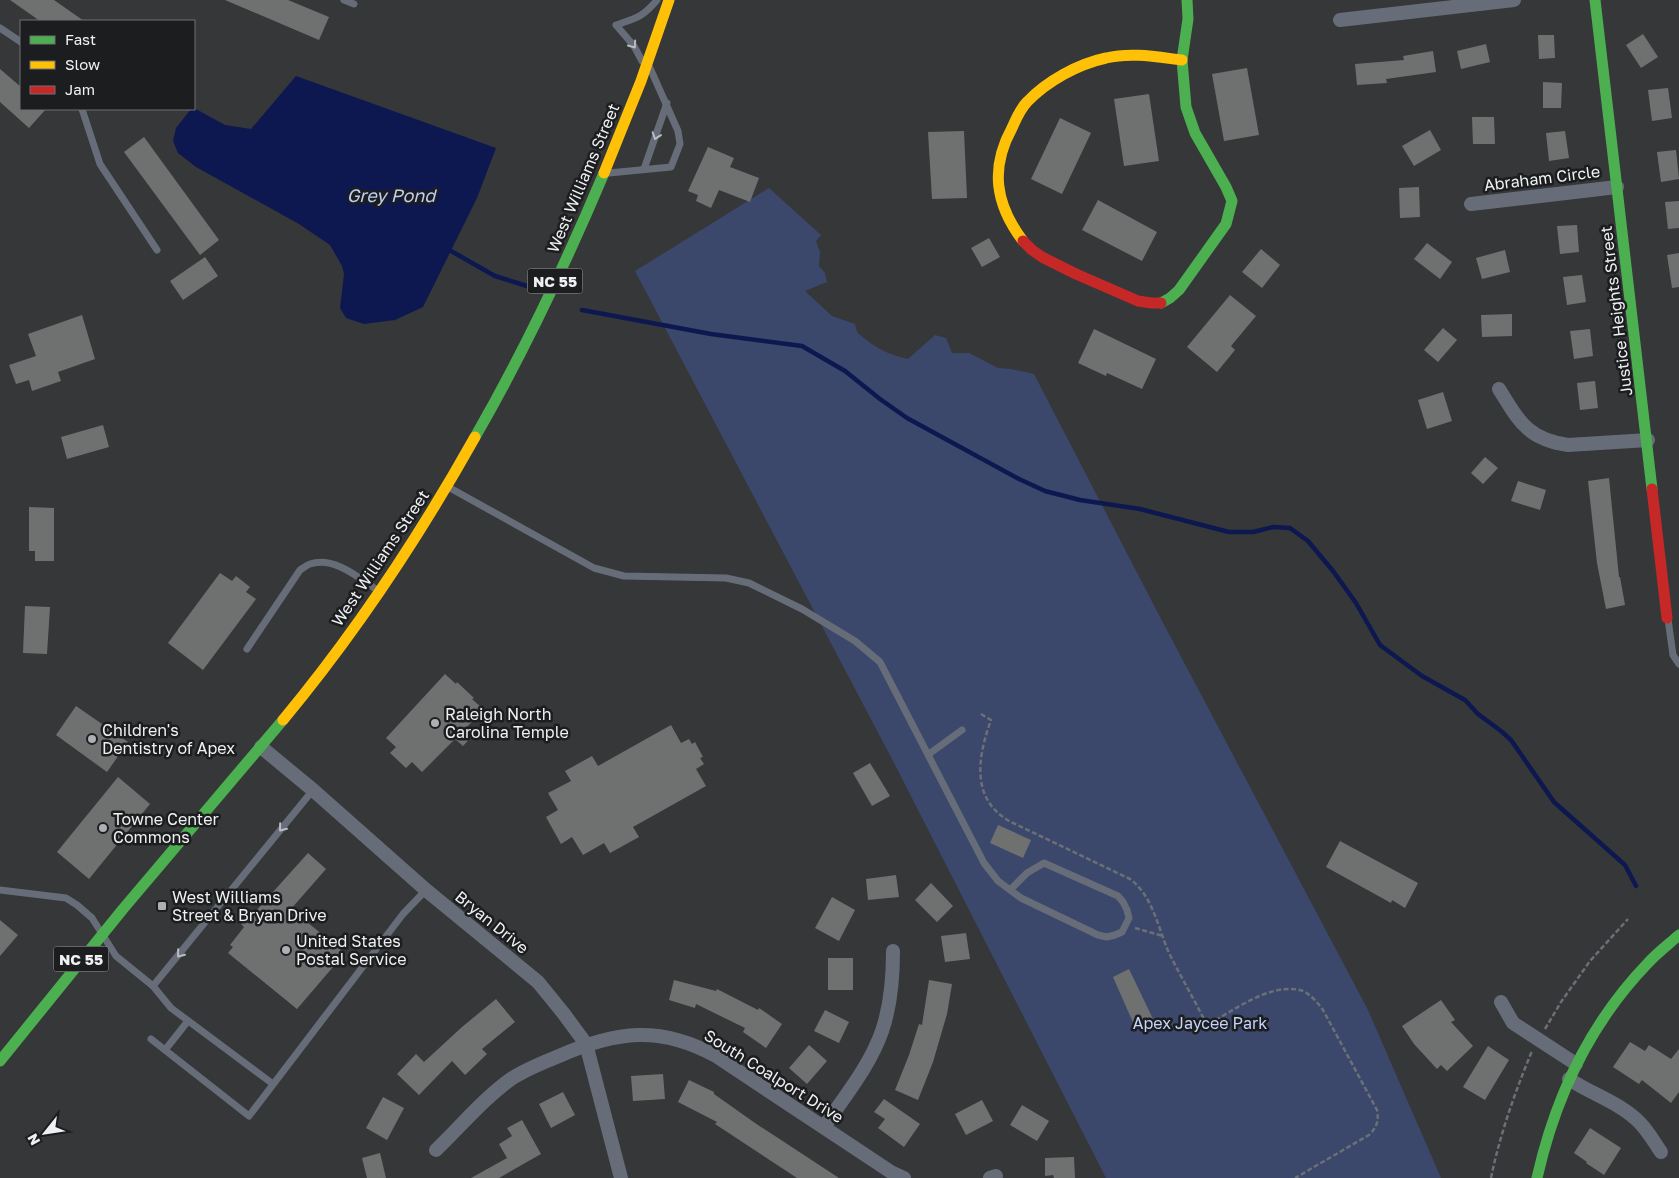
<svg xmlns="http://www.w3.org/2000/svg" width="1679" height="1178" font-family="'Golos Text',sans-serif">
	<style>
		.green { fill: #3b486b }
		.water { fill: #0e1850 }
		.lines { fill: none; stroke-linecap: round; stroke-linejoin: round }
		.stream { stroke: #0e1850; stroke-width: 4.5 }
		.building { fill: #6f7171 }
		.path { stroke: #6c6f76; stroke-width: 2.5; stroke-dasharray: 5 2.5; stroke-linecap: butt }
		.lane { stroke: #676d78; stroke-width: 7 }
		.street { stroke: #676d78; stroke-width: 14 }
		.fast { stroke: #4caf50; stroke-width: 11 }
		.slow { stroke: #ffc107; stroke-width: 11 }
		.jam { stroke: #c62828; stroke-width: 11 }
		.oneway { stroke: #b9bcc2 }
		.poi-dot { fill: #aeafb2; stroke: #1c1d1f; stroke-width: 2 }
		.labels { text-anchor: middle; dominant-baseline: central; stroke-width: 5; stroke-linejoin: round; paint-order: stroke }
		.shield { fill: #1c1d1f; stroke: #b0b1b3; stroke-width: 1 }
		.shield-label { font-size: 15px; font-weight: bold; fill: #eff0f3 }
		.street-label { font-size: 16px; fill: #eff0f3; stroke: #1c1d1f }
		.poi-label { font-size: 16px; fill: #eff0f3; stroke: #1c1d1f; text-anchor: start }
		.park-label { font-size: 16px; fill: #c4d4fb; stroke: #1c1d1f }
		.water-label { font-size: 18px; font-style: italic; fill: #becdf4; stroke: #1c1d1f }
	</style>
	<rect width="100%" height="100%" fill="#353739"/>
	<!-- green -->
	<path class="green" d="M769 188 821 235 816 241 820 252 819 266 825 273 827 282 805 291 832 316 855 324 857 332C872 346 888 355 908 359L935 335 946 338 952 353H969L998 368 1011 369 1034 374 1160 617 1368 1010 1441 1178H1106L893 761 635 271Z"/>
	<!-- water -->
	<polygon class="water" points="296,76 496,148 477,198 423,307 395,320 364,324 346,318 340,308 344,274 342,266 330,245 299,224 196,167 178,153 173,141 176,128 191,109 194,108 225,125 251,129"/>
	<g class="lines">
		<!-- stream -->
		<g class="stream">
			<polyline points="451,251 495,276 527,286"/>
			<polyline points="582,310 711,334 802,346 845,371 880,399 907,418 1019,479 1045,491 1080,500 1140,509 1229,532 1253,532 1273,527 1290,528 1308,541 1333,571 1356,603 1380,645 1422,676 1465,700 1478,714 1501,731 1511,740 1554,802 1625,865 1636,886"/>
		</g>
	</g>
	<!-- building -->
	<g class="building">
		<polygon points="10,0 54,0 84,21 40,21"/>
		<polygon points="225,0 288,0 329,17 319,40"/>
		<polygon points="1643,34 1658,57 1641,68 1626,45"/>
		<polygon points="1538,35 1554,35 1555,58 1539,59"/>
		<polygon points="1486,44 1490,62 1461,69 1457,51"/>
		<polygon points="1433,51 1436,72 1386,79 1387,83 1357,85 1355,64 1404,60 1403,56"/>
		<polygon points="1247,68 1259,135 1224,141 1212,74"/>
		<polygon points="0,69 21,87 21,109 46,109 29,128 0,102"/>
		<polygon points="1543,82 1562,83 1561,108 1543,108"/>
		<polygon points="1668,88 1672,118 1652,121 1648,90"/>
		<polygon points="1149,94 1159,161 1124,166 1114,99"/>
		<polygon points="1472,117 1494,117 1495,144 1473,144"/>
		<polygon points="1060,118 1091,133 1062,194 1031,179"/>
		<polygon points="1430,130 1441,150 1414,166 1402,146"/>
		<polygon points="964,131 967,198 932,199 928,132"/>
		<polygon points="1565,131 1569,158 1549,161 1546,133"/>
		<polygon points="144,137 219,240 200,255 124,152"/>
		<polygon points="708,147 734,158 730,167 759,178 750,202 719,190 711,208 696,201 698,195 688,191"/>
		<polygon points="1676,150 1679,179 1661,182 1657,152"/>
		<polygon points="1419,187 1420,217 1400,218 1399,188"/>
		<polygon points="1098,200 1157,232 1142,261 1082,230"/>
		<polygon points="1679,201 1679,228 1668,229 1665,202"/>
		<polygon points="1577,225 1579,252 1560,254 1557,226"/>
		<polygon points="989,238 1000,257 982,267 971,248"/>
		<polygon points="1427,243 1452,262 1440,279 1414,259"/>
		<polygon points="1261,249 1280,265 1262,288 1242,272"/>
		<polygon points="1505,250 1510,272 1482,279 1476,258"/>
		<polygon points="1679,253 1679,287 1672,288 1667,255"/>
		<polygon points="205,257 218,276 183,300 170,281"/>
		<polygon points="1582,275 1586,302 1567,305 1563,277"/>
		<polygon points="1230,295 1256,316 1231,346 1235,350 1217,372 1187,347"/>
		<polygon points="1512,314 1512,336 1482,337 1481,315"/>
		<polygon points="82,315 95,359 58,372 61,381 32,391 29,380 16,384 9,365 36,356 28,334"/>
		<polygon points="1443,328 1457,340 1438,362 1424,350"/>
		<polygon points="1094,329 1156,359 1142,389 1107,373 1106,376 1078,363"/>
		<polygon points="1590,329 1593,356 1574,359 1570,331"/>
		<polygon points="1595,381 1598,408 1580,410 1577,383"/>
		<polygon points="1443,392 1452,421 1427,429 1418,400"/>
		<polygon points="103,425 109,447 67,459 61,437"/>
		<polygon points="1485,457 1498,468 1483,484 1471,473"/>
		<polygon points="1609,478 1619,577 1620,577 1625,605 1606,609 1597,563 1588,481"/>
		<polygon points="1518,481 1546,490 1540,510 1511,501"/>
		<polygon points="29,507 54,508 54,561 35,561 35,551 29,551"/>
		<polygon points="220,573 232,581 236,576 250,587 246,592 256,599 203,670 168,643"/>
		<polygon points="25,606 50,607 47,654 23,653"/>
		<polygon points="445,674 456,684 457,682 474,698 472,699 483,709 467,727 474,734 463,746 455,739 422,772 412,762 406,768 390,753 396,747 386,738"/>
		<polygon points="76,706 128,742 107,772 56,735"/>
		<polygon points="671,725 681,743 689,739 692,744 695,742 703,757 700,758 704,764 696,769 706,786 633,827 639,837 610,853 604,843 583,855 572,837 561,844 546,817 558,810 548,793 571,781 565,771 592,756 598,766"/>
		<polygon points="870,763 890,796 872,806 853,773"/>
		<polygon points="118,777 150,804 89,879 57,852"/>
		<polygon points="998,825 1031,840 1023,858 990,843"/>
		<polygon points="1340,841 1418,883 1405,908 1392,900 1391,903 1326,867"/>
		<polygon points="308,853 326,869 291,909 345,953 297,1009 228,953 233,947 230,945 244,927 241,924 252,909 255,912"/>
		<polygon points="896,875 899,897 868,900 866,879"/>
		<polygon points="931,883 953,906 937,922 915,900"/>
		<polygon points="832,897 855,910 839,941 815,928"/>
		<polygon points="0,920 18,935 0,956"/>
		<polygon points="966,933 970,959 945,962 941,936"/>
		<rect x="828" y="958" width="25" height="32"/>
		<polygon points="1129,969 1153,1019 1135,1027 1113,977"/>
		<polygon points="674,980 716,991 717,989 758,1010 759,1008 782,1024 766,1048 743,1032 745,1028 696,1004 695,1008 669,1000"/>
		<polygon points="929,980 952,984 947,1014 933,1062 918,1100 895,1090 909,1055 919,1024 922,1025"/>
		<polygon points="496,999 515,1022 482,1049 487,1054 465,1075 452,1061 419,1095 397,1074 416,1054 424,1062 462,1027"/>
		<polygon points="1441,1000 1455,1020 1451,1022 1473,1046 1447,1071 1441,1065 1437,1069 1414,1044 1402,1026"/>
		<polygon points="825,1010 849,1022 839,1043 814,1031"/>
		<polygon points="1630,1042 1645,1051 1649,1045 1671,1059 1679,1049 1679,1092 1671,1103 1642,1080 1639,1084 1613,1067"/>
		<polygon points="809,1045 827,1061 807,1084 789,1068"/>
		<polygon points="1488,1046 1509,1060 1485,1100 1463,1087"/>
		<polygon points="663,1074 665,1099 633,1101 631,1076"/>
		<polygon points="689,1080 714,1092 714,1094 755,1123 839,1178 797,1178 715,1124 717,1122 678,1102"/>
		<polygon points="563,1092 575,1115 551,1128 539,1104"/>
		<polygon points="383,1097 404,1108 387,1140 366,1128"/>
		<polygon points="884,1099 920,1124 904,1147 878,1128 885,1119 874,1112"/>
		<polygon points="982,1100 993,1121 966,1135 955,1114"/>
		<polygon points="1022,1105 1049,1121 1037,1141 1010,1125"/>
		<polygon points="522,1120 541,1154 499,1178 471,1178 507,1158 499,1144 512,1136 507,1128"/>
		<polygon points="1590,1128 1621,1148 1604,1175 1586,1163 1587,1162 1574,1153"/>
		<polygon points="380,1153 386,1178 367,1178 362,1158"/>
		<polygon points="1074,1157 1075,1178 1054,1178 1053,1175 1045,1176 1045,1158"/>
	</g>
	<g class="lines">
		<!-- path -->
		<g class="path">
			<path d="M981 714 991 720C978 756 970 798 1009 821L1130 879C1153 896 1158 928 1169 953 1181 977 1195 1001 1207 1025 1233 1011 1269 983 1300 990 1310 993 1317 1002 1323 1010L1377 1110C1379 1121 1377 1127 1369 1135L1295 1178"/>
			<polyline points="1135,928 1163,936"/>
			<polyline points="1545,1029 1561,1002 1590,961 1628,919"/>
			<path d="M1491 1178C1500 1134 1515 1092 1532 1051"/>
		</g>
		<!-- lane -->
		<g class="lane">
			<polyline points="344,0 354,4"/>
			<polyline points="0,28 21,42"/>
			<path d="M642 61 634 46 616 25C636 18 642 18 657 0"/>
			<polyline points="82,109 100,164 157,250"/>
			<polyline points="644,169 667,103"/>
			<polyline points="609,173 671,167 680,144 678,131 650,68"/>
			<polyline points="450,488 594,568 624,576 726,578 749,583 802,609 855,641 880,662 984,863 998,881 1021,898 1098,935 1107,937 1115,935 1122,932 1129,918 1127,910 1123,902 1118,896 1044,863 1027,873 1010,890"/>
			<polyline points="1668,619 1673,655 1679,664"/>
			<path d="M247 649 300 570C303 568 307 565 310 564 334 556 359 578 377 590"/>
			<polyline points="929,754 962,730"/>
			<polyline points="0,890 66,898 77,905 92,918 116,956 153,986 171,1008 273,1084"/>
			<polyline points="153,986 313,790"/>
			<polyline points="151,1039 249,1116 403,914 426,890"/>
			<polyline points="165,1050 188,1021"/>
		</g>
		<!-- street -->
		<g class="street">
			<polyline points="1340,20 1514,0"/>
			<polyline points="1471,204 1617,187"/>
			<path d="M1499 389C1519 421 1527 439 1568 445L1648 440"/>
			<polyline points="261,747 313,790 426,890 538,982 564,1014 586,1044 621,1178"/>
			<polyline points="1501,1002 1513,1023 1576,1064"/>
			<path d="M1569 1079C1591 1094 1621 1103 1640 1123 1648 1131 1654 1142 1661 1152"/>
			<path d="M824 1127C844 1097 870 1066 882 1031 891 1005 893 978 893 951"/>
			<path d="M436 1150C460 1127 483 1099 511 1079 526 1069 542 1063 559 1056 616 1031 660 1025 716 1056L891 1172 904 1178"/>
			<polyline points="990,1178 996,1176"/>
		</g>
		<!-- fast -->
		<g class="fast">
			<polyline points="1595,0 1652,489"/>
			<polyline points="1161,303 1170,298 1179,290 1226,224 1232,201 1226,187 1195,133 1186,107 1182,60 1188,19 1187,0"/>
			<path d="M475 437C524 352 566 263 604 173"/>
			<polyline points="0,1061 123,909 283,720"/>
			<path d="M1537 1178C1555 1098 1590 1023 1648 963 1657 953 1669 944 1679 935"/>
		</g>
		<!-- slow -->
		<g class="slow">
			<polyline points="604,173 641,81 669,0"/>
			<path d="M1023 241C995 204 990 168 1012 128 1016 119 1020 109 1027 102 1047 81 1078 64 1106 58 1131 52 1157 57 1182 60"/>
			<path d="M283 720C356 632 419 537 475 437"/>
		</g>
		<!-- jam -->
		<g class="jam">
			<polyline points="1023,241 1032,250 1042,257 1076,274 1138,301 1151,303 1161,303"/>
			<polyline points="1652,489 1667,618"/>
		</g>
	</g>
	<!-- one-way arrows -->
	<defs><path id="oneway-chevron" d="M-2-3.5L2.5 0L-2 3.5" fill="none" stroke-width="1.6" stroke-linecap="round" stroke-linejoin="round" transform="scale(1.25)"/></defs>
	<g class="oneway">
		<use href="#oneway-chevron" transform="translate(633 45) rotate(55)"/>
		<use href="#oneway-chevron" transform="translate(656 136) rotate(109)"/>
		<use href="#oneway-chevron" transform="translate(282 828) rotate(129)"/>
		<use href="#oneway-chevron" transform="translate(180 954) rotate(129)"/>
	</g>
	<!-- markers -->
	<g class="poi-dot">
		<circle cx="435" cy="723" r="5"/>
		<circle cx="92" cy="739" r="5"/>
		<circle cx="103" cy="828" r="5"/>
		<rect x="157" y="901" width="10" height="10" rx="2.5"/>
		<circle cx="286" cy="950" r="5"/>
	</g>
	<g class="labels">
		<!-- shield labels -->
		<g class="shield">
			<rect x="527.5" y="268.5" width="55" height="25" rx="4"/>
			<rect x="53.5" y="946.5" width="55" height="25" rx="4"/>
		</g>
		<g class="shield-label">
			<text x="555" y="281">NC 55</text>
			<text x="81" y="959">NC 55</text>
		</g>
		<!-- street labels -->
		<g class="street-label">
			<text transform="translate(583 178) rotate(-67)">West Williams Street</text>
			<text transform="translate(1542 178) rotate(-7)">Abraham Circle</text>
			<text transform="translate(1616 311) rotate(-97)">Justice Heights Street</text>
			<text transform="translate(380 558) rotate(-56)">West Williams Street</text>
			<text transform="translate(492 922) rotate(39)">Bryan Drive</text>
			<text transform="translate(774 1076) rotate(32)">South Coalport Drive</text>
		</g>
		<!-- poi labels -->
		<g class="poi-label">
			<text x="445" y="714">Raleigh North<tspan x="445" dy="18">Carolina Temple</tspan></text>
			<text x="102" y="730">Children's<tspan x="102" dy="18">Dentistry of Apex</tspan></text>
			<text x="113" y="819">Towne Center<tspan x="113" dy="18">Commons</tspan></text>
			<text x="172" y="897">West Williams<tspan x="172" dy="18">Street &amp; Bryan Drive</tspan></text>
			<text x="296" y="941">United States<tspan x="296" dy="18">Postal Service</tspan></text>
		</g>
		<!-- park labels -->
		<g class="park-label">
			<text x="1200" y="1023">Apex Jaycee Park</text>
		</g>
		<!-- water labels -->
		<g class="water-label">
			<text x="391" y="195">Grey Pond</text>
		</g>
	</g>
	<!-- legend -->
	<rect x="20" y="20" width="175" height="90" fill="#1c1d1f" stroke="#707174"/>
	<rect x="30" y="36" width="25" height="8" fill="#4caf50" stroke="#707174"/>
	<text x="65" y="45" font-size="15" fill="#eff0f3">Fast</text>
	<rect x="30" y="61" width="25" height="8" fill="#ffc107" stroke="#707174"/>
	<text x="65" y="70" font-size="15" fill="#eff0f3">Slow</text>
	<rect x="30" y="86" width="25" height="8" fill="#c62828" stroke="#707174"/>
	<text x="65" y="95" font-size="15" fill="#eff0f3">Jam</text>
	<!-- north arrow -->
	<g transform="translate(45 1133) rotate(240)" stroke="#1c1d1f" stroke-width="4" paint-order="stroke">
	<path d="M0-4L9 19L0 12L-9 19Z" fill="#eff0f3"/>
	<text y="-8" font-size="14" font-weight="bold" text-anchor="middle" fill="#eff0f3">N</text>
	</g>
</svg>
